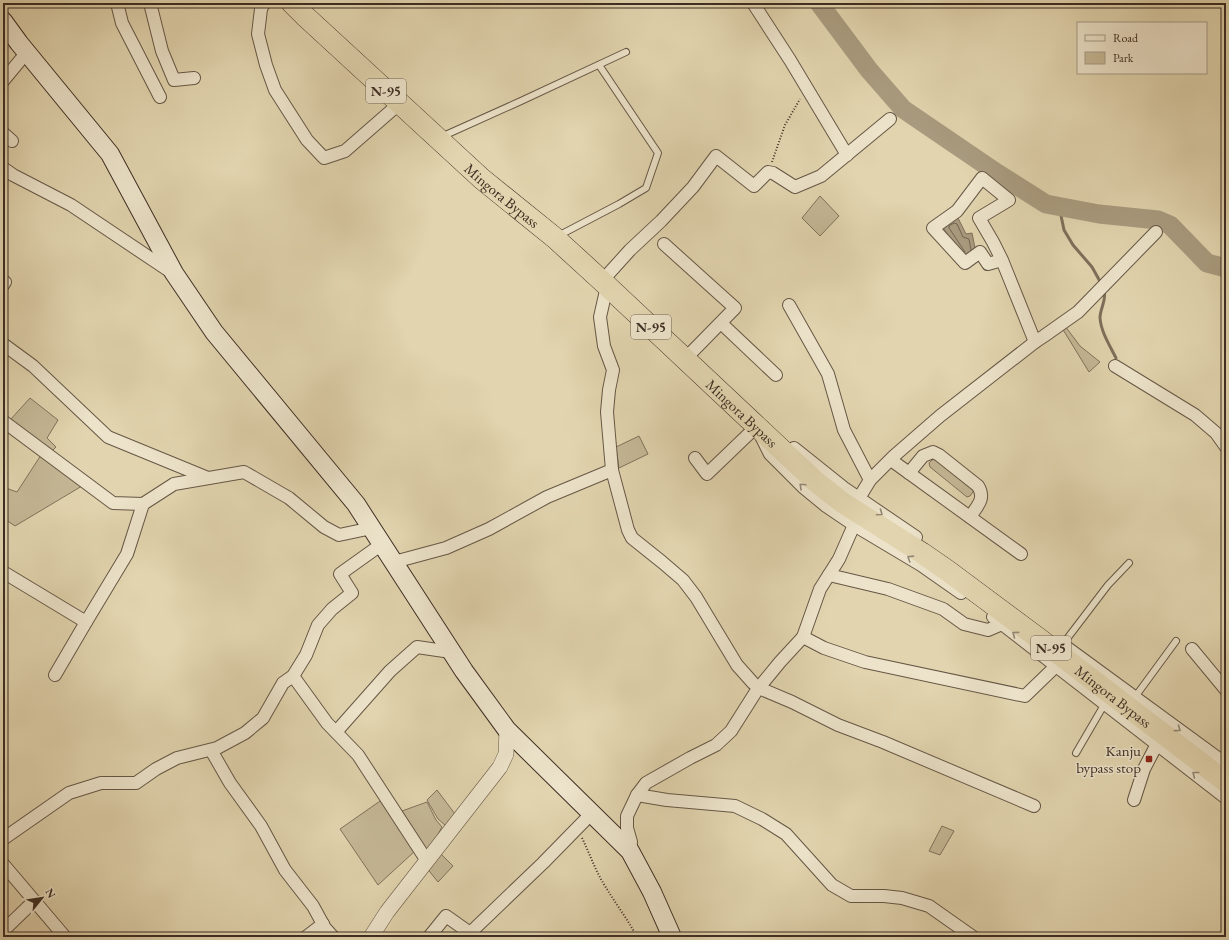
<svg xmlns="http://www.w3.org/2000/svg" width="1229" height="940" font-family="'EB Garamond',serif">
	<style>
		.green { fill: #c5b896; stroke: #81725c }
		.water { fill: #a99b7f; stroke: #7e6f5a }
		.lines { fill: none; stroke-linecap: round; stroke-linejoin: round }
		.shore { stroke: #736451; stroke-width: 1 }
		.stream { stroke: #7e6f5a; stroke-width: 3 }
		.river { stroke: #a99b7f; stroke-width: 19 }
		.service-casing { stroke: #665746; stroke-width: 8 }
		.minor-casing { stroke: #665746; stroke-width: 14 }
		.tertiary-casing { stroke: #665746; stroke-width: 16 }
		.secondary-casing { stroke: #3d2d23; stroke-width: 20 }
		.trunk-casing { stroke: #3d2d23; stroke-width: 22 }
		.path { stroke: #3d2d23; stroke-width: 2; stroke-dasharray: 1 2; stroke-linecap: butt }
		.service { stroke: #ece3ca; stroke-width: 6 }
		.minor { stroke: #ece3ca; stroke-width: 12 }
		.tertiary { stroke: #ece3ca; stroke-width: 15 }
		.secondary { stroke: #ece3ca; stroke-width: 18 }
		.trunk { stroke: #e1d4ae; stroke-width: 21 }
		.oneway { stroke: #948876 }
		.poi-dot { fill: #8f2418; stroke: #ece3ca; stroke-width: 1.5 }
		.labels { text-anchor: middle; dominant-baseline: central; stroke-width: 3; stroke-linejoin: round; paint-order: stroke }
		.shield { fill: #ece3ca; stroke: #726455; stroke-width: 1 }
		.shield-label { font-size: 14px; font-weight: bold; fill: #3d2d23 }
		.street-label { font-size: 15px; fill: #3d2d23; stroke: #ece3ca }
		.poi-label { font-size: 15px; fill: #3d2d23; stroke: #ece3ca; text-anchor: end }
	</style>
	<rect width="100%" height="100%" fill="#e1d4ae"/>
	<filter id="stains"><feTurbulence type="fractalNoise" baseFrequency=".005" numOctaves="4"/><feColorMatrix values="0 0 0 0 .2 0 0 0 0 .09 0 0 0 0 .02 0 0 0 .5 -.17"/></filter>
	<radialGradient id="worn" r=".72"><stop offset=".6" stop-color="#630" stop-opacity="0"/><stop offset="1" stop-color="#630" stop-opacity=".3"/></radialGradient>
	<!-- green -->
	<g class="green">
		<polygon points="820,196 839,216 820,236 802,218"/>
		<polygon points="1065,326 1080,346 1100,362 1089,372 1062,328"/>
		<polygon points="30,398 58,420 47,438 56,447 52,451 11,419"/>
		<polygon points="639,436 648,454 619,468 616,447"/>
		<polygon points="41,455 82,486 15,526 3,518 3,487 17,492"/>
		<polygon points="935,459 973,488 973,492 970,496 967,497 930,467 929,463 932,460"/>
		<polygon points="437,790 455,814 446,826 438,819 427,800"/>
		<polygon points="383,799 415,851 378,885 340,829"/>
		<polygon points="427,802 436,820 442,827 428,852 402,811"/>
		<polygon points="942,826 954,831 940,855 929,851"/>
		<polygon points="440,853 453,866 438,882 426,867"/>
	</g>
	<!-- water -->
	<polygon class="water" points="957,216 966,234 972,233 976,253 964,259 942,226"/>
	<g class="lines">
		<!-- shore -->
		<polyline class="shore" points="965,252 949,228 949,226 954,223 957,224 963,237 969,239 971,250"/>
		<!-- stream -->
		<g class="stream">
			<polyline points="1059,206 1064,230 1073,245 1092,267 1102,285"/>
			<path d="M1104 290C1107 300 1100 308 1100 318 1101 332 1110 346 1116 358"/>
		</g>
		<!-- river -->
		<polyline class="river" points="819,3 869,70 903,109 997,173 1046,204 1099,214 1158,220 1170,225 1207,263 1226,268"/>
		<defs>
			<g id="service">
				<polyline points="441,137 521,101 626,52"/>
				<polyline points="558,236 619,204 646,188 658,153 599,65"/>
				<polyline points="1063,644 1108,585 1129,563"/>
				<polyline points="1135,697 1176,641"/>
				<polyline points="1076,753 1104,705"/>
			</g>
			<g id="minor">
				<polyline points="117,3 122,23 160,97"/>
				<polyline points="150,3 162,51 174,80 194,78"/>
				<polyline points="264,3 261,9 258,34 266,65 275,90 307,140 324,158 345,151 400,103"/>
				<polyline points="753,3 790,60 847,155"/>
				<polyline points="3,81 27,52"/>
				<polyline points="3,133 12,141"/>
				<polyline points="3,168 13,175 71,205 171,272"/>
				<polyline points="664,244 735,308 685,359"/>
				<polyline points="1002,260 993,242 979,218 1009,200 982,178 957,211 933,228 965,263 980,252 988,264 1002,260 1035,342"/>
				<polyline points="3,281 5,282 3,285"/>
				<polyline points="602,281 630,250 661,221 693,187 716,156 754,186 768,172 773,173 795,187 821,176 890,119"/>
				<polyline points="607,286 600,317 604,346 613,370 609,390 607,412 612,470 628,530 632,538 662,562 683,580 696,597 737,665 753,683 759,688 792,702 838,725 883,742 1034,806"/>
				<polyline points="789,305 828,374 844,430 870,480"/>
				<polyline points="721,323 776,375"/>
				<polyline points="3,344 33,366 108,437 208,478"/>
				<polyline points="1115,366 1195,415 1216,433 1226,447"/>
				<polyline points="3,421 113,503 143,504 174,484 244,472 289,498 324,527 339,535 372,528"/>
				<polyline points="762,438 770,454 803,487 826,506 854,525 921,565 961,593"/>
				<polyline points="794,448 844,488 916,537"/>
				<polyline points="695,458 707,474 756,427"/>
				<polyline points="891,460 1021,554"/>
				<path d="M909 473 923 456 933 452 939 455 978 486C986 499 977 506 970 517"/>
				<polyline points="859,498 870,480 894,456 940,416 1035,342 1044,336 1078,312 1156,232"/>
				<polyline points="394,562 446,548 489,529 547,497 612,470"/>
				<polyline points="3,572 86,622"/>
				<polyline points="829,575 888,589 943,609 964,624 988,630 1002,624"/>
				<polyline points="993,617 1226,798"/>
				<polyline points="803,637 824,648 865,662 1025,696 1056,666"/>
				<polyline points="1062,644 1226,764"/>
				<polyline points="1192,649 1226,690"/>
				<polyline points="55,675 86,622 127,554 143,504"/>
				<polyline points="293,676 327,723 358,755 427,861"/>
				<polyline points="336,732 390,671 417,647 451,652"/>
				<polyline points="211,750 230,783 261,826 285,870 313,906 325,928 333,937"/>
				<polyline points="637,795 667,800 735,806 762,819 786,834 832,885 851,896 884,896 902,898 929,906 973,937"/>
				<polyline points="1134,800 1144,769 1157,744"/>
				<polyline points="3,839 69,793 101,783 136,783 156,769 177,758 217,748 245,733 263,718 283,683 293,676 306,655 318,625 332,609 352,593 340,574 382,544"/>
				<polyline points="630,851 631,842 627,828 627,816 637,795 646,783 690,758 716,745 731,731 757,690 780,662 803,637 820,589 839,559 854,525"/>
				<polyline points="3,864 65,937"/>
				<polyline points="3,931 34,901"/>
				<polyline points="306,937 323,924"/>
				<polyline points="429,937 446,916 470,933 543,863 591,814"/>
			</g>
			<polyline id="tertiary" points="371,937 387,912 500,767 506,754 507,730"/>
			<polyline id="secondary" points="3,21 19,43 110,154 174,273 214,332 356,504 464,671 507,730 630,851 652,892 672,937"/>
			<g id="trunk">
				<path id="s1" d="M292 3 306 17 482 179 555 238 602 281 815 481 843 503 922 553 948 571 1038 638 1226 782"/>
			</g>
		</defs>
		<!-- service casing -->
		<use href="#service" class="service-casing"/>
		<!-- minor casing -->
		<use href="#minor" class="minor-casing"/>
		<!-- tertiary casing -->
		<use href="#tertiary" class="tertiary-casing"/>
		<!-- secondary casing -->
		<use href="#secondary" class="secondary-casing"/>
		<!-- trunk casing -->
		<use href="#trunk" class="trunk-casing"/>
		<!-- path -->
		<g class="path">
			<polyline points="772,162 785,125 800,99"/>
			<path d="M582 838C589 852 594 867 602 881 613 900 627 918 637 937"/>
		</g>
		<!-- service -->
		<use href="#service" class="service"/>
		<!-- minor -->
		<use href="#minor" class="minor"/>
		<!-- tertiary -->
		<use href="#tertiary" class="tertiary"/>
		<!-- secondary -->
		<use href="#secondary" class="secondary"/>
		<!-- trunk -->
		<use href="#trunk" class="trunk"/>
	</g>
	<!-- one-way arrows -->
	<defs><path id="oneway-chevron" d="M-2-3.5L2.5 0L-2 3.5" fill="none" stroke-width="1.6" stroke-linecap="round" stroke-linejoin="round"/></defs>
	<g class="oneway">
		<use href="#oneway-chevron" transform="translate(802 486) rotate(-137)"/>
		<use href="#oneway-chevron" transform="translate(880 513) rotate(35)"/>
		<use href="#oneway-chevron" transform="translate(910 558) rotate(-148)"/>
		<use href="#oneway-chevron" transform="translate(1015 634) rotate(-143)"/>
		<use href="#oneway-chevron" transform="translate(1178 729) rotate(36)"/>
		<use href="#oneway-chevron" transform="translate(1195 774) rotate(-142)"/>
	</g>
	<!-- markers -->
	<rect class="poi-dot" x="1145" y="755" width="8" height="8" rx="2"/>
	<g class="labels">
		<!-- shield labels -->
		<g class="shield">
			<rect x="366" y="79" width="40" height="24" rx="3"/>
			<rect x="631" y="315" width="40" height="24" rx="3"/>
			<rect x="1031" y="636" width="40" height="24" rx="3"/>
		</g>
		<g class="shield-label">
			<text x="386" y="91">N-95</text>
			<text x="651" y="327">N-95</text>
			<text x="1051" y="648">N-95</text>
		</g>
		<!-- street labels -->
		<g class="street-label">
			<text stroke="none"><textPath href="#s1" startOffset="285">Mingora Bypass</textPath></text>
			<text stroke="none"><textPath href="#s1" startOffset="609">Mingora Bypass</textPath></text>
			<text stroke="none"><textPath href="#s1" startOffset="1077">Mingora Bypass</textPath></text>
		</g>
		<!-- poi labels -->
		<g class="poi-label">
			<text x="1141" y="750">Kanju<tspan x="1141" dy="17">bypass stop</tspan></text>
		</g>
	</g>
	<!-- margin -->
	<rect width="1229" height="940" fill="none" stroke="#e1d4ae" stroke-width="16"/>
	<rect x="4" y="4" width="1221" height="932" fill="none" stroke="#3d2d23" stroke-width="2"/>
	<rect x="8" y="8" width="1213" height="924" fill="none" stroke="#3d2d23"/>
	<!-- legend -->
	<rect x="1077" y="22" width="130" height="52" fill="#ece3ca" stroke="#a69a87"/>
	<rect x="1085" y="35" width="20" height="6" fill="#ece3ca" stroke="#a69a87"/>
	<text x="1113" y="42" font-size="12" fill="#3d2d23">Road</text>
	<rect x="1085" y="52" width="20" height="12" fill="#c5b896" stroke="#a69a87"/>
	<text x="1113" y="62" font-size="12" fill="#3d2d23">Park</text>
	<!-- north arrow -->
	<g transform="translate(42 898) rotate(60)" stroke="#ece3ca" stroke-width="3" paint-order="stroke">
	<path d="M0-3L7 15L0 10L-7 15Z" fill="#3d2d23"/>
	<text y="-6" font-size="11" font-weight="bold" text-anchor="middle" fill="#3d2d23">N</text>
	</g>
	<rect width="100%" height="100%" filter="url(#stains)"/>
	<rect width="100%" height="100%" fill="url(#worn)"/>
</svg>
